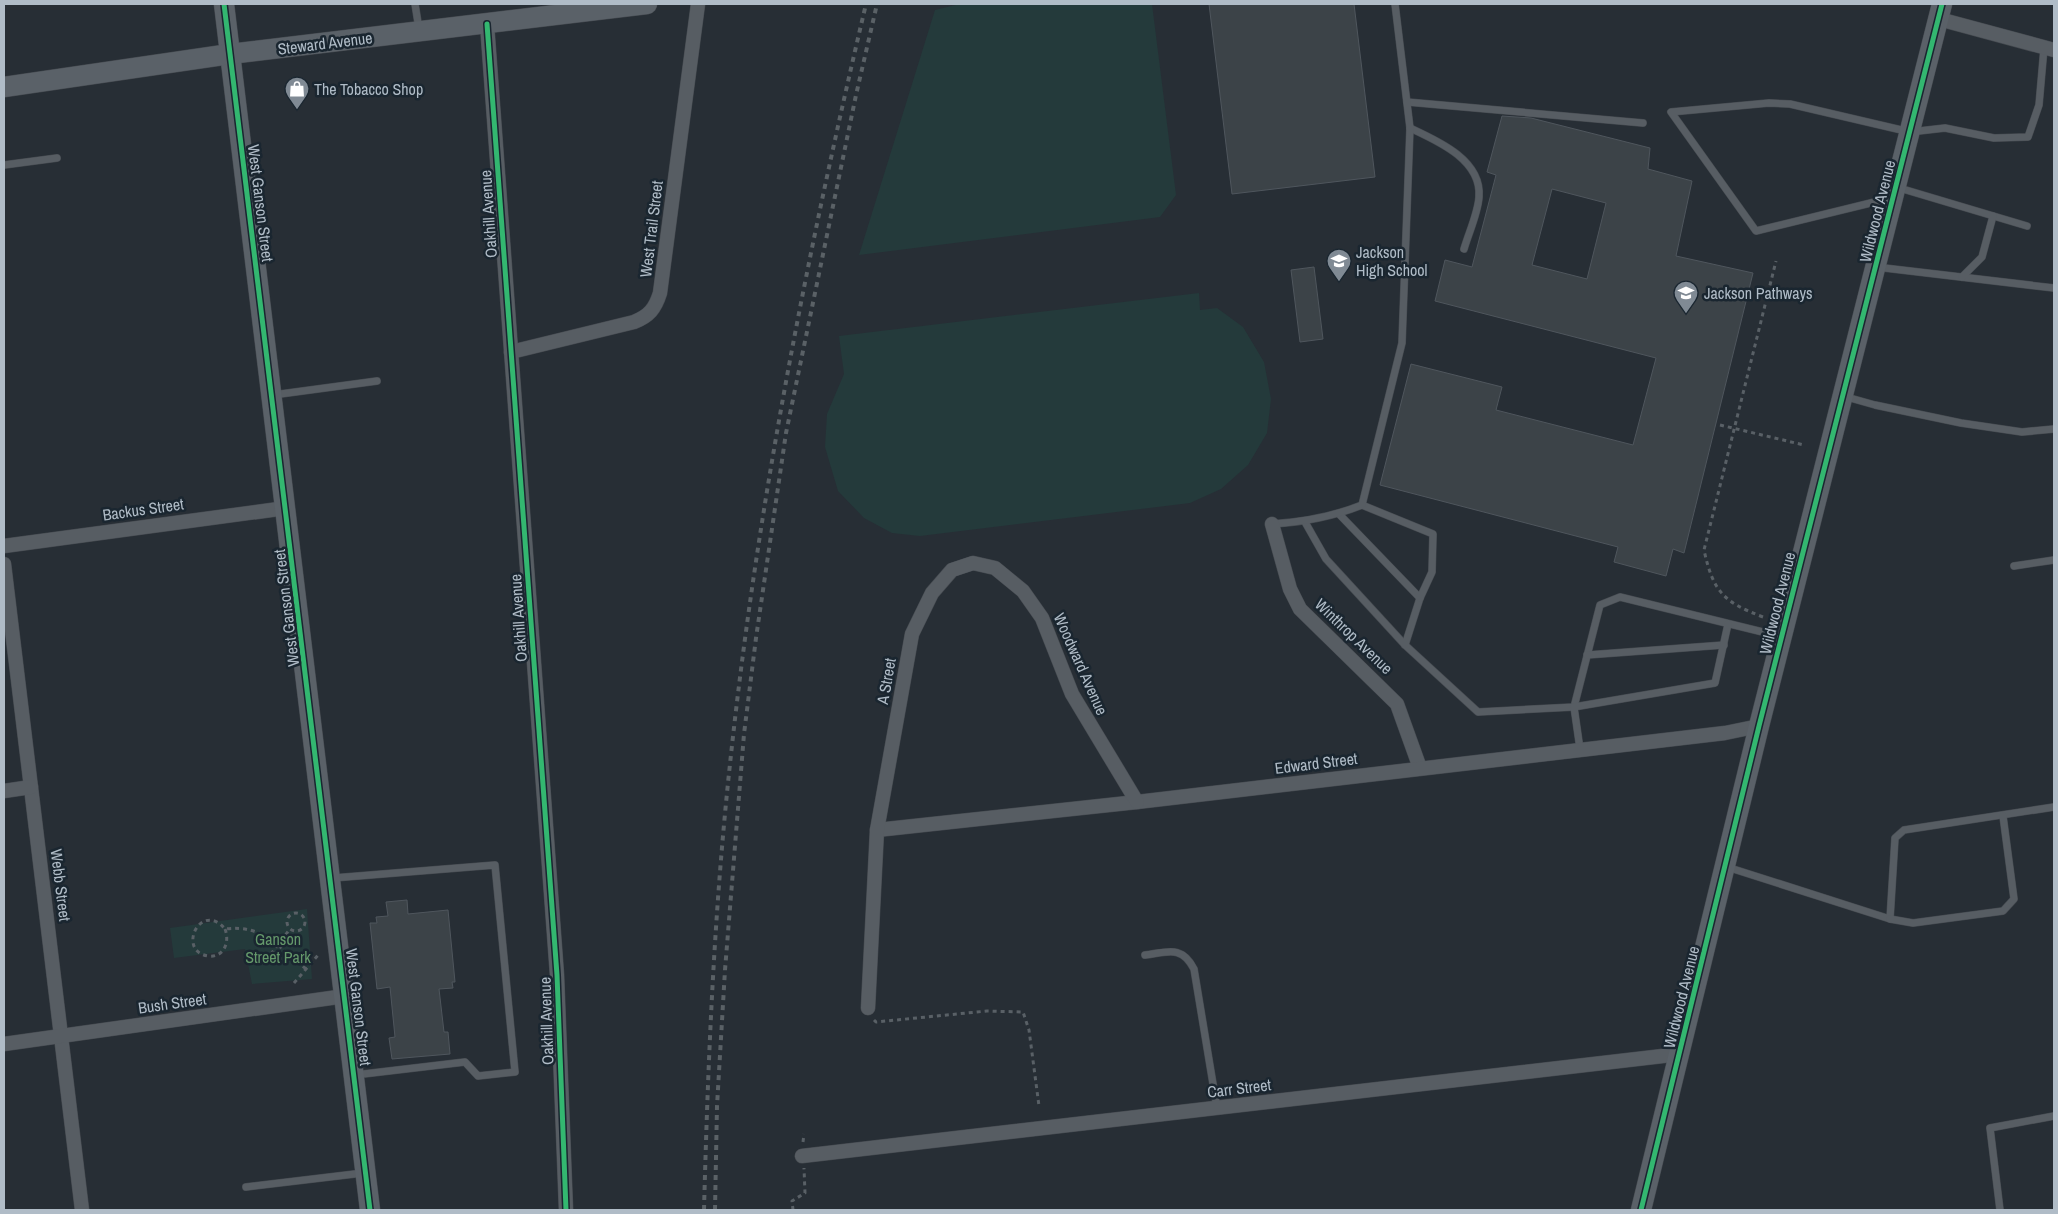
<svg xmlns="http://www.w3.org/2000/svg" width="2058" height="1214" font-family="'Archivo Narrow',sans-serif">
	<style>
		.green { fill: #243a3b }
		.building { fill: #3c4348; stroke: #4f565d; fill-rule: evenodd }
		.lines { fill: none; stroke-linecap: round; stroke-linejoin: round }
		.lane-casing { stroke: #454a50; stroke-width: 8 }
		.street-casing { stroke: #454a50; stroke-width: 15 }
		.secondary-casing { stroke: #454a50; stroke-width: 21 }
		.path { stroke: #596066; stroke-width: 3; stroke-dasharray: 4 4; stroke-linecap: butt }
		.lane { stroke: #575d63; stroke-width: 7 }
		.street { stroke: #575d63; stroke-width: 14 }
		.secondary { stroke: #5a6168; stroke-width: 20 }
		.rail { stroke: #5a6166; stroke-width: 4; stroke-dasharray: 5 5; stroke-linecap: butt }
		.cycleway-casing { stroke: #1a2630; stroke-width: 8 }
		.cycleway { stroke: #33b770; stroke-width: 5 }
		.labels { text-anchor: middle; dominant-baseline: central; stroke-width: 5; stroke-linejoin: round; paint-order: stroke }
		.street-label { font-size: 16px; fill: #b0bcc7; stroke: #1a2630 }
		.poi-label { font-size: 16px; fill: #b0bcc7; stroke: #1a2630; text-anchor: start }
		.park-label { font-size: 16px; fill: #65996b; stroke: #1a2630 }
	</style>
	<rect width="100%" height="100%" fill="#272e35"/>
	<!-- green -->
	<g class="green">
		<polygon points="960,4 1152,4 1176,195 1160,217 859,255 935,10"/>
		<polygon points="1199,293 1200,310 1217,308 1243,327 1264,362 1271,399 1267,433 1248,465 1221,489 1190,503 920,536 892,533 864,518 838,491 825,447 827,414 844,374 839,336"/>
		<polygon points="307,909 312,979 252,984 245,949 174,958 170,928"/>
	</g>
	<!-- building -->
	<g class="building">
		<polygon points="1209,4 1354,4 1375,177 1232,194"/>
		<path d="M1502 116 1531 118 1650 148 1648 169 1692 181 1676 256 1753 273 1684 553 1673 549 1666 576 1614 562 1618 547 1380 485 1411 364 1502 387 1496 410 1633 445 1656 358 1435 301 1445 260 1472 267 1496 175 1487 172ZM1552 189 1606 203 1587 279 1532 265Z"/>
		<polygon points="1314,267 1323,339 1300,342 1291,270"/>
		<polygon points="407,900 408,914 448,910 455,982 452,982 453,988 439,989 444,1032 448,1032 450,1054 392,1059 389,1038 395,1037 390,987 377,989 370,923 377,923 376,917 388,916 386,902"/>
	</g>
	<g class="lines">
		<defs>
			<g id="lane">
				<polyline points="415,4 419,29"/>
				<polyline points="1407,102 1643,123"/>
				<path d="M1410 128C1438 141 1482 160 1479 197 1478 213 1469 232 1464 249"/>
				<polyline points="4,165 57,158"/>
				<polyline points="1896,187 2027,226"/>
				<polyline points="1891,198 1756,231 1671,112 1769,103 1790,104 1910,132 1945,128 1994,138 2028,137 2039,105 2044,48"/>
				<polyline points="1876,267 2054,288"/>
				<polyline points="1962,277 1982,257 1993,216"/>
				<polyline points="273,395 377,381"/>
				<polyline points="1843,396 1875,405 1961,423 2022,432 2054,429"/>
				<polyline points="1362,505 1433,534 1432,572 1420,598 1405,645"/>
				<polyline points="1339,514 1420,598"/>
				<polyline points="1305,522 1326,559 1405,645 1478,712 1574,707 1600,605 1620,597 1779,636"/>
				<path d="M1272 524C1304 522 1332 517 1362 505L1402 343 1410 128 1395 4"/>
				<polyline points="2014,566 2054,560"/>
				<polyline points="1587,655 1724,645"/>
				<polyline points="1580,749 1574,707 1715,683 1728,624"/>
				<polyline points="1727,867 1890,919 1895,838 1904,830 2054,807"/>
				<polyline points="333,878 495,865 515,1072 478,1076 465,1062 355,1075"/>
				<polyline points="1890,919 1913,923 2003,911 2014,899 2003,816"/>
				<path d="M1145 955C1168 952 1182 945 1194 969L1217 1108"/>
				<polyline points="246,1187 363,1173"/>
				<polyline points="2000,1210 1990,1128 2054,1116"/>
			</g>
			<g id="street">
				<polyline points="1939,19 2054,50"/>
				<polyline points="487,24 557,975 566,1210"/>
				<path d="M511 352 634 322C649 316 655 309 660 293L698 4"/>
				<polyline points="1272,524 1290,589 1300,609 1397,704 1420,768"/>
				<polyline points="4,546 286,508"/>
				<polyline points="4,564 82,1210"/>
				<polyline points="4,791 31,787"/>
				<polyline points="877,830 1137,802 1725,733 1759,726"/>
				<polyline points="868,1008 877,830 912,634 932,593 952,570 973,563 995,568 1023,591 1042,618 1072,694 1137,802"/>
				<polyline points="4,1044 345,996"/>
				<polyline points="802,1156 1680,1054"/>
			</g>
			<g id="secondary">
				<polyline points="224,4 370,1210"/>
				<polyline points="4,87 230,54 647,4"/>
				<polyline points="1641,1210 1759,726 1942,4"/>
			</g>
		</defs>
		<!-- lane casing -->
		<use href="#lane" class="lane-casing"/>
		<!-- street casing -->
		<use href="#street" class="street-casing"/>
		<!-- secondary casing -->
		<use href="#secondary" class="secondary-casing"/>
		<!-- path -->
		<g class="path">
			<polyline points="1720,425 1804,445"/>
			<path d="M1763 617C1723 602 1713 591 1704 550L1776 261"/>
			<circle cx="296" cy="922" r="9"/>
			<path d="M225 929C230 942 224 958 208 956 176 951 201 900 225 929 263 924 279 947 306 969"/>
			<polyline points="271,954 290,929"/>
			<polyline points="294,983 319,954"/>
			<polyline points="874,1020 876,1022 987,1011 1023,1012 1029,1030 1039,1106"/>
			<polyline points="803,1142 804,1134"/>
			<polyline points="793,1210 792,1201 805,1193 804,1168"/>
		</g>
		<!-- lane -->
		<use href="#lane" class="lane"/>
		<!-- street -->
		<use href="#street" class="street"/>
		<!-- secondary -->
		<use href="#secondary" class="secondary"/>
		<!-- rail -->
		<g class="rail">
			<path d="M704 1210C708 1061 714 912 730 764 757 508 807 254 866 4"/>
			<polyline points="715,1210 717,1106 725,970 744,734 756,638 786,433 856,95 877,4"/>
		</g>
		<defs>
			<g id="cycleway">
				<polyline points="224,4 370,1210"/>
				<polyline points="487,24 557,975 566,1210"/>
				<polyline points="1641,1210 1759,726 1942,4"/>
			</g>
		</defs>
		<!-- cycleway casing -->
		<use href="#cycleway" class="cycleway-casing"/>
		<!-- cycleway -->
		<use href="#cycleway" class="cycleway"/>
	</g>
	<!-- icons -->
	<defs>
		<symbol id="shop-pin" viewBox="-11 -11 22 30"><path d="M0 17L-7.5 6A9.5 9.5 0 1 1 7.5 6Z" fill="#808a94" stroke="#1a2630"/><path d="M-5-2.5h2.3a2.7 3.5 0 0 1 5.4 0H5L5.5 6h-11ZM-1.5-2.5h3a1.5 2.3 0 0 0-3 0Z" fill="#fff"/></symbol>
		<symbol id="school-pin" viewBox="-11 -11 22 30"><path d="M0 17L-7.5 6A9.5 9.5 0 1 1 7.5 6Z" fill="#808a94" stroke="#1a2630"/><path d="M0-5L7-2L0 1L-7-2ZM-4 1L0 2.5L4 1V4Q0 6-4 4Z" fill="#fff"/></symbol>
	</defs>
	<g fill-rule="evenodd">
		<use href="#shop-pin" x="283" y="75" width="28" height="38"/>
		<use href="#school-pin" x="1325" y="247" width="28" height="38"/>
		<use href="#school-pin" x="1672" y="279" width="28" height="38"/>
	</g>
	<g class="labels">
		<!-- street labels -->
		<g class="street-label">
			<text transform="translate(325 43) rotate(-7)">Steward Avenue</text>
			<text transform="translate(261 203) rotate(83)">West Ganson Street</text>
			<text transform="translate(1877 211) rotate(-76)">Wildwood Avenue</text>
			<text transform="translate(488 214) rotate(-94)">Oakhill Avenue</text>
			<text transform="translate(651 229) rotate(-83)">West Trail Street</text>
			<text transform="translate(143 509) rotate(-8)">Backus Street</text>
			<text transform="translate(1777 603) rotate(-76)">Wildwood Avenue</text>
			<text transform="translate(286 608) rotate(-97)">West Ganson Street</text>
			<text transform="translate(518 618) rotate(-94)">Oakhill Avenue</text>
			<text transform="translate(1354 636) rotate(44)">Winthrop Avenue</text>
			<text transform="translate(1081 664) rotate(66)">Woodward Avenue</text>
			<text transform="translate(886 681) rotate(-80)">A Street</text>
			<text transform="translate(1316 763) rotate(-7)">Edward Street</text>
			<text transform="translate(61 885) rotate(83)">Webb Street</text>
			<text transform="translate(1681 997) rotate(-76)">Wildwood Avenue</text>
			<text transform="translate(172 1003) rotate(-8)">Bush Street</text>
			<text transform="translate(359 1007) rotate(83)">West Ganson Street</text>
			<text transform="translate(546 1021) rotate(-92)">Oakhill Avenue</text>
			<text transform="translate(1239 1088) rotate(-7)">Carr Street</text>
		</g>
		<!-- poi labels -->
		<g class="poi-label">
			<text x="314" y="89">The Tobacco Shop</text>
			<text x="1356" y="252">Jackson<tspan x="1356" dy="18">High School</tspan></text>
			<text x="1704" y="293">Jackson Pathways</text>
		</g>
		<!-- park labels -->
		<g class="park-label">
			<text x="278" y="939">Ganson<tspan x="278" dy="18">Street Park</tspan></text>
		</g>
	</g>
	<!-- border -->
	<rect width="2058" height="1214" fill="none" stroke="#b0bcc7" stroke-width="10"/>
</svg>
